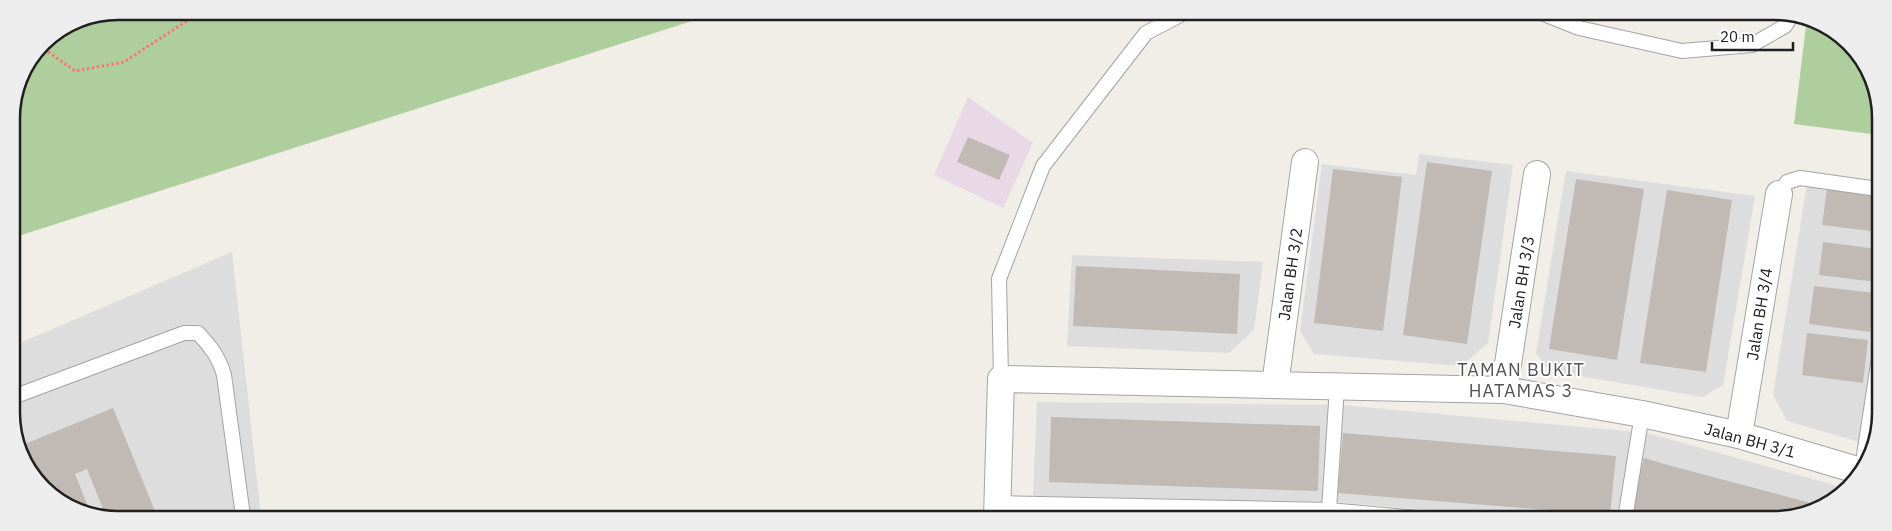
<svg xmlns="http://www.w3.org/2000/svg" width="1892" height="531" font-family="'IBM Plex Sans',sans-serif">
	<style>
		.residential { fill: #dedddd }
		.industrial { fill: #e9d9e7 }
		.forest { fill: #aecf9d }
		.building { fill: #c1b9b3 }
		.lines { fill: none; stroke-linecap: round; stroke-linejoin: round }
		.service-casing { stroke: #a4a4a4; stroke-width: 16 }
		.minor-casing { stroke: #a4a4a4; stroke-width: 28 }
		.path { stroke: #f77872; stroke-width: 3; stroke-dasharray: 2.5 2.5; stroke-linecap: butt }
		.service { stroke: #fff; stroke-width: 14 }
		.minor { stroke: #fff; stroke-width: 26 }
		.labels { text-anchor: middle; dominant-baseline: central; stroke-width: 4; stroke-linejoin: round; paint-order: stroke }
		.street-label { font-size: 16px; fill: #202020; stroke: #fff }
		.neighbourhood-label { font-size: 18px; letter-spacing: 1px; fill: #535353; stroke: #fff }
		.rim { fill: none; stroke: #202020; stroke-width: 2.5 }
	</style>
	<rect width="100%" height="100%" fill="#f1ede7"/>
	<!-- residential -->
	<g class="residential">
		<polygon points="1419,154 1513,165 1488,343 1461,366 1314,354 1300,331 1322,164 1416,175"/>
		<polygon points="1566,171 1755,196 1723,385 1703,397 1549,371 1536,353"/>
		<polygon points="1807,184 1878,193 1877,440 1873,446 1787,421 1773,395"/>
		<polygon points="232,252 261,517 91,516 38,484 13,433 13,346"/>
		<polygon points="1072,255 1263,262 1254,330 1229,353 1067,346"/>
		<polygon points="1037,402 1342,405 1647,433 1845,488 1839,497 1781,520 1530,519 1338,502 1033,496"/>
	</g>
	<!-- industrial -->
	<polygon class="industrial" points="968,97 1033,143 1003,208 934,175"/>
	<!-- forest -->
	<g class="forest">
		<polygon points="118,11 717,13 12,238 11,112 20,77 43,42 78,19"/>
		<polygon points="1807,18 1854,47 1879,98 1879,135 1794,124"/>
	</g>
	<!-- building -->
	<g class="building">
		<polygon points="968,137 1010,155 999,180 957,162"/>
		<polygon points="1427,162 1492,171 1467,344 1403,335"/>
		<polygon points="1333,169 1402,177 1383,331 1314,323"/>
		<polygon points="1576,179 1644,189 1617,360 1549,349"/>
		<polygon points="1827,189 1878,196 1878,232 1822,225"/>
		<polygon points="1667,190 1732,200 1706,372 1640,363"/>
		<polygon points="1823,242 1878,249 1876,282 1819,275"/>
		<polygon points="1076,266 1240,274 1237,334 1073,326"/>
		<polygon points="1814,286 1875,293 1870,332 1809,324"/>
		<polygon points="1807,333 1868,340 1863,383 1802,375"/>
		<polygon points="113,408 157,516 106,516 87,469 75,474 92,516 91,516 38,484 20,446"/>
		<polygon points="1051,417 1320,426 1318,491 1049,482"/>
		<polygon points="1343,433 1616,456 1610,515 1338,493"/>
		<polygon points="1644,458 1668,465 1818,505 1781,520 1640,519 1628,516"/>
	</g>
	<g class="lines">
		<defs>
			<g id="service">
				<polyline points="1544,14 1579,28 1682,51 1752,45 1785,26 1792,15"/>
				<polyline points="1779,194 1787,182 1800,178 1878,189"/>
				<polyline points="1001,379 999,279 1043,166 1146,33 1182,14"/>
				<path d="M13 397 184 333H198C210 346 219 357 224 375L243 516"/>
				<polyline points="1863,462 1878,364"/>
				<polyline points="997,503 1329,510 1429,519"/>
				<polyline points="1329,510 1337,387"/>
				<polyline points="1625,519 1642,414"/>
			</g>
			<g id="minor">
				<polyline points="1275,385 1305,162"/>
				<polyline points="1504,390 1537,174"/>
				<polyline points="1739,435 1779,194"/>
				<polyline points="997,518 1001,379 1504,390 1642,414 1739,435 1857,470"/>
			</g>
		</defs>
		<!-- service casing -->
		<use href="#service" class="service-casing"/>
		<!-- minor casing -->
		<use href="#minor" class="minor-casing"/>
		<!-- path -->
		<polyline class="path" points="40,46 75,71 124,62 202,11"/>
		<!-- service -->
		<use href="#service" class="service"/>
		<!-- minor -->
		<use href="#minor" class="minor"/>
	</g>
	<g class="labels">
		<!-- street labels -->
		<g class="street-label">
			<text transform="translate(1290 274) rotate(-82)">Jalan BH 3/2</text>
			<text transform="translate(1521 282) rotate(-81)">Jalan BH 3/3</text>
			<text transform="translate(1759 314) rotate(-81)">Jalan BH 3/4</text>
			<text transform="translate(1750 440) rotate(15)">Jalan BH 3/1</text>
		</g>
		<!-- neighbourhood labels -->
		<g class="neighbourhood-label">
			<text x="1521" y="369">TAMAN BUKIT<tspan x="1521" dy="21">HATAMAS 3</tspan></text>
		</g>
	</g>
	<!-- crop -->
	<path d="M0 0H1892V531H0ZM118 20H1774A98 98 0 0 1 1872 118V413A98 98 0 0 1 1774 511H118A98 98 0 0 1 20 413V118A98 98 0 0 1 118 20Z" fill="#ededed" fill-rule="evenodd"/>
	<path class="rim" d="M118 20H1774A98 98 0 0 1 1872 118V413A98 98 0 0 1 1774 511H118A98 98 0 0 1 20 413V118A98 98 0 0 1 118 20Z"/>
	<!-- scale -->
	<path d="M1712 42v8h81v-8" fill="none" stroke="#202020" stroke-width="2.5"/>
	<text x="1720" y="42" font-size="15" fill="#202020" stroke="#ffffff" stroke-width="4" paint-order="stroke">20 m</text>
</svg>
